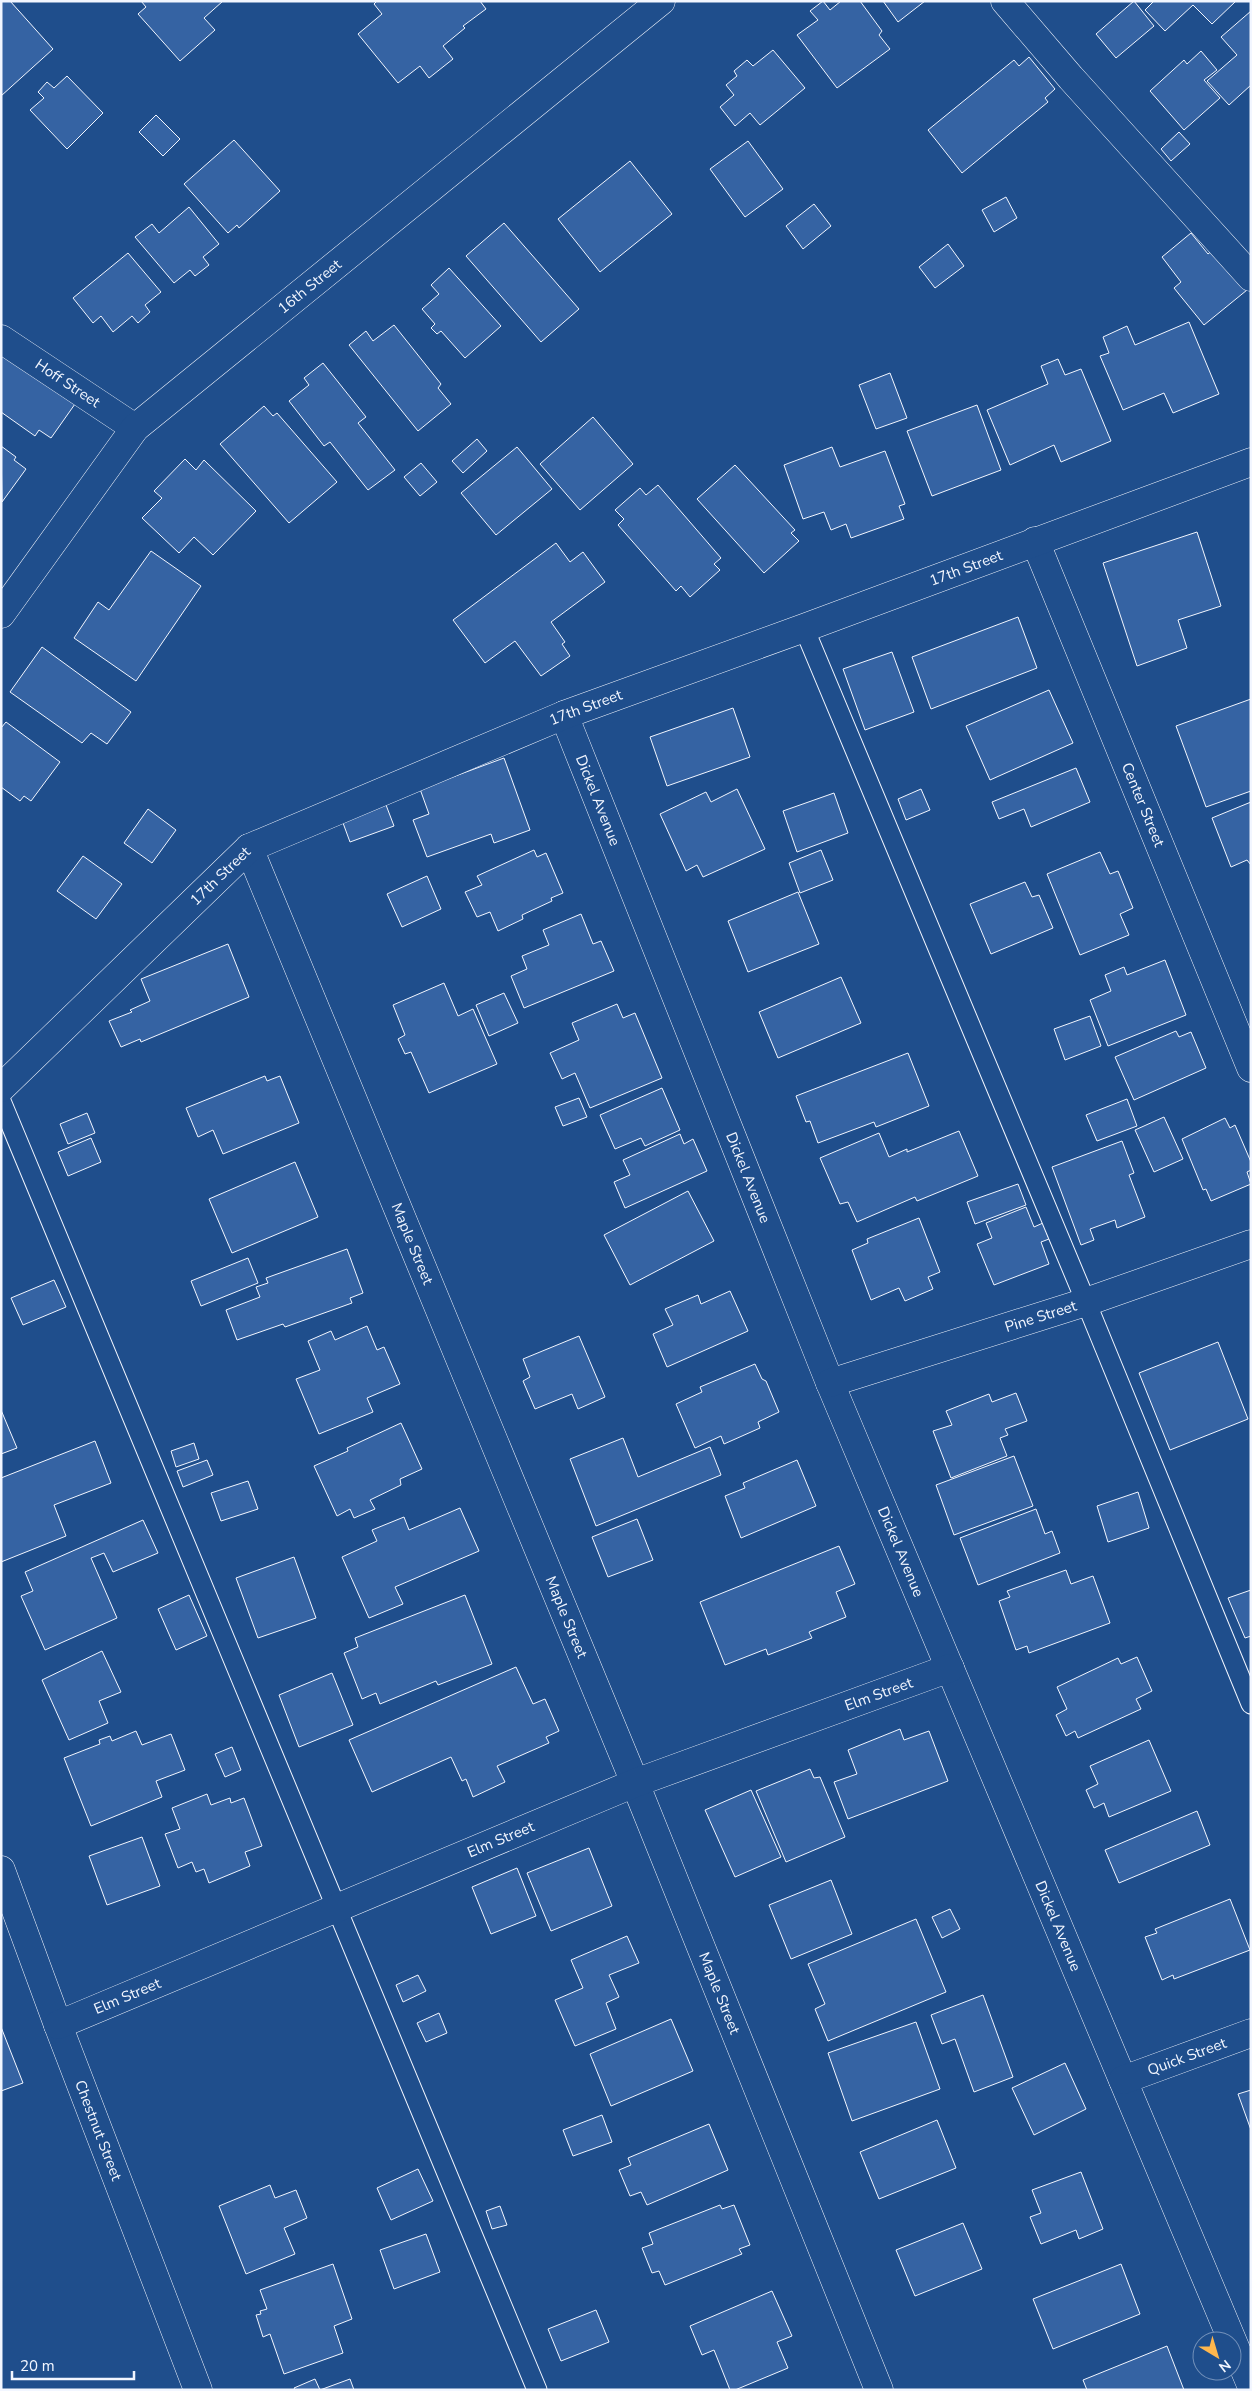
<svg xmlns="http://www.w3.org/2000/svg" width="1252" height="2391" font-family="'Nunito Sans',sans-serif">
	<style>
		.building { fill: #3563a3; stroke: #f2f6ff }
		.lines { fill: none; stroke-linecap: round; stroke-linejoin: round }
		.lane-casing { stroke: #f2f6ff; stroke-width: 21 }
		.street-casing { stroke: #f2f6ff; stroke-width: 29 }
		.lane { stroke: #1f4e8c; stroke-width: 19 }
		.street { stroke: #1f4e8c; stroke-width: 28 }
		.labels { text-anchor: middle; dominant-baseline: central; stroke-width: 4; stroke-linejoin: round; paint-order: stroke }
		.street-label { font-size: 15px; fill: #f2f6ff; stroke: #1f4e8c }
	</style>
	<rect width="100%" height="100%" fill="#1f4e8c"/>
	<!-- building -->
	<g class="building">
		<polygon points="1,1 10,1 53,49 1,96"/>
		<polygon points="141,1 223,1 204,18 215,30 180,61 138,14 146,7"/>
		<polygon points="377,1 480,1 486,9 463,26 465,28 443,46 453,59 429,78 420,66 398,83 358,34 382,14 374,4"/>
		<polygon points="823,1 830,10 841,1 860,1 882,31 879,35 890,49 837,88 797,35 818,20 810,11"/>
		<polygon points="883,1 925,1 898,22"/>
		<polygon points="1134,1 1154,26 1116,58 1096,34"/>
		<polygon points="1154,1 1236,1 1212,24 1193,5 1165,31 1145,10"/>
		<polygon points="1251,11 1251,85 1229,105 1207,81 1237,55 1221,37"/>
		<polygon points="773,50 805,88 760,125 750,113 735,126 720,107 734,95 726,85 737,76 734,71 747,60 753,66"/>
		<polygon points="1201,51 1217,70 1204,80 1220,98 1184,130 1150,91 1184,60 1187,64"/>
		<polygon points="1029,57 1055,89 1045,98 1048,102 962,173 928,130 1014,60 1019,66"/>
		<polygon points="67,76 103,113 67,149 30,110 44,98 38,92 47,82 54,88"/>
		<polygon points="156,115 180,139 163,156 139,132"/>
		<polygon points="1179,132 1190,144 1171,161 1161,149"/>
		<polygon points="234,140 280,191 239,228 237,225 228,233 184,184"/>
		<polygon points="748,141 783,189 745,217 710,169"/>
		<polygon points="630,161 672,214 600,272 558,219"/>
		<polygon points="1006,197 1017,218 994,232 982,210"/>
		<polygon points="814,204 831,226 803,249 786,226"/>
		<polygon points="189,207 219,244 203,257 209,265 195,276 190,270 174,283 135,237 152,224 159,233"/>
		<polygon points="504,223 579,309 541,342 466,256"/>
		<polygon points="1191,233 1208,254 1214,249 1247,290 1204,325 1174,288 1181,282 1162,257"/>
		<polygon points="948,244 964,266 935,288 919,267"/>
		<polygon points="128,253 161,292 145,305 150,312 138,323 132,316 113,332 101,316 93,323 73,298"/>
		<polygon points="449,268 501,326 465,358 441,331 437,334 431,328 435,324 422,309 439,294 431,285"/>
		<polygon points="1189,322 1219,394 1173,413 1164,393 1123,410 1100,356 1109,353 1103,337 1127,326 1135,345"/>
		<polygon points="394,325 441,384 438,388 451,404 418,431 349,345 366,331 373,341"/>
		<polygon points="1,352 75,404 51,438 39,430 35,436 1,412"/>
		<polygon points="1058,359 1065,375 1081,369 1111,441 1061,462 1054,445 1010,465 987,410 1048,384 1041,366"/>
		<polygon points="323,363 366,417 358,423 395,470 368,490 330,442 324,446 289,401 309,385 304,378"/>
		<polygon points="890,373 907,418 876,429 859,385"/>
		<polygon points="977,405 1001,470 932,496 907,431"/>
		<polygon points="264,406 273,416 277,413 337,482 289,523 220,444"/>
		<polygon points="593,417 633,464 580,510 540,464"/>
		<polygon points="477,439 487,451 463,473 452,461"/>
		<polygon points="1,446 16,457 14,460 26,469 2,502"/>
		<polygon points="517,447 552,489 496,535 461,493"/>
		<polygon points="832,447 840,467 885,451 905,504 899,506 904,519 851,538 846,524 831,530 824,512 803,519 784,465"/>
		<polygon points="185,459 196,470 204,460 256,511 213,555 194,537 179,553 142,518 162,498 154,491"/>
		<polygon points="421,463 437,482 420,496 404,477"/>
		<polygon points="735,465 795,530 791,533 799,541 764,573 697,499"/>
		<polygon points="658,485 721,558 714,564 720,570 690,597 681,586 676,591 618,525 624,519 615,510 640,488 646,495"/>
		<polygon points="1197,532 1221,606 1178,620 1187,648 1137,666 1103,563"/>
		<polygon points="556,543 570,562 583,552 605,582 551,622 565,642 562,644 570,656 541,676 515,641 485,663 453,620"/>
		<polygon points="151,551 201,586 136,681 74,638 98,602 109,610"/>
		<polygon points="1018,617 1037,668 931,709 912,657"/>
		<polygon points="42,647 131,712 107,744 91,733 82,743 10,692"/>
		<polygon points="892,652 914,712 865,730 843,669"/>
		<polygon points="1049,690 1073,743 990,780 966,726"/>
		<polygon points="1251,699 1251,791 1206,807 1176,726"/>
		<polygon points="733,708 750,757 667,786 650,737"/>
		<polygon points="6,722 60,762 31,801 24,796 20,801 1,787 1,728"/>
		<polygon points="504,758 530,830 494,843 491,834 427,857 413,820 429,814 420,789"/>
		<polygon points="1076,768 1090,802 1031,827 1024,809 999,819 992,802"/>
		<polygon points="737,789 765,849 703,877 697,865 686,871 660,814 706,792 711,802"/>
		<polygon points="921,789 930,810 906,820 898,799"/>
		<polygon points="834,793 848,833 797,852 783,811"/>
		<polygon points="383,797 394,826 350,842 339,812"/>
		<polygon points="1251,802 1251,865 1247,860 1231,867 1212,818"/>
		<polygon points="148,809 176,830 152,863 124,843"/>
		<polygon points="534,850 537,857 546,853 563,893 551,898 552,901 522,915 523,919 498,931 490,912 477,917 465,892 482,885 477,876"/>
		<polygon points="821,850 833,880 800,893 789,863"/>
		<polygon points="1100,852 1110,874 1118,871 1133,908 1120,914 1129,935 1080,955 1047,874"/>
		<polygon points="83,856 122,884 96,919 57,891"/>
		<polygon points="427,876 441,909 402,927 387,894"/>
		<polygon points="1025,882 1032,897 1039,895 1053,928 991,954 970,904"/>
		<polygon points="798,892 819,944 748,972 728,921"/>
		<polygon points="581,914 593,944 601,941 614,971 524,1008 511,976 527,969 522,956 549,945 543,930"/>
		<polygon points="228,944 249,997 141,1042 140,1039 121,1047 109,1021 132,1012 130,1010 150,1001 141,979"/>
		<polygon points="1165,960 1186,1015 1108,1046 1090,1000 1111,991 1105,975 1124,967 1127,975"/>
		<polygon points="841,977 861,1023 778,1058 759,1012"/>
		<polygon points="444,983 458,1016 473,1009 497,1064 429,1093 411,1052 405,1054 398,1039 405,1035 393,1005"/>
		<polygon points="504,993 518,1023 489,1036 476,1005"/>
		<polygon points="617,1004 623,1018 635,1013 662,1078 590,1108 575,1073 562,1079 550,1053 579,1040 572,1023"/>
		<polygon points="1090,1016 1101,1046 1065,1060 1054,1029"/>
		<polygon points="1176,1031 1179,1037 1191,1032 1206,1068 1134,1100 1115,1057"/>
		<polygon points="908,1053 929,1106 876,1127 874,1122 818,1143 810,1121 806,1122 796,1096"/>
		<polygon points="265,1076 267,1081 280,1076 299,1123 223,1154 213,1130 198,1137 186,1108"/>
		<polygon points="662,1088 680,1130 645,1146 641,1138 615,1149 600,1115"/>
		<polygon points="579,1098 587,1117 563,1126 555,1107"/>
		<polygon points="1127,1099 1137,1126 1097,1141 1086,1115"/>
		<polygon points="87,1113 95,1133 68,1144 60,1124"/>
		<polygon points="1164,1117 1183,1159 1154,1172 1135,1130"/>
		<polygon points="1225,1118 1230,1128 1235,1125 1251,1162 1251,1170 1247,1172 1251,1184 1211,1201 1206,1189 1203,1190 1182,1139"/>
		<polygon points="959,1131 978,1176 917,1201 915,1197 857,1222 848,1202 840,1204 820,1158 879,1133 889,1157 907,1149 907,1152"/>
		<polygon points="680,1134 684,1144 693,1139 707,1171 625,1208 614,1182 630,1175 623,1160"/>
		<polygon points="91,1138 101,1162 68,1176 58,1152"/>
		<polygon points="1122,1141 1134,1173 1129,1175 1145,1217 1117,1228 1115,1220 1090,1229 1094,1240 1081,1245 1052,1167"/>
		<polygon points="295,1162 318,1217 232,1253 209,1199"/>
		<polygon points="1018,1184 1026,1205 975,1224 967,1202"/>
		<polygon points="688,1191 714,1241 630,1285 604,1235"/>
		<polygon points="1026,1207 1034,1227 1043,1223 1049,1239 1041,1242 1049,1264 994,1285 977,1244 992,1238 986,1223"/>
		<polygon points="919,1218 940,1272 928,1277 933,1289 905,1301 899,1288 871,1300 852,1250 868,1243 867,1239"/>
		<polygon points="347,1249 363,1293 350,1298 352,1303 285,1327 283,1324 237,1340 226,1310 260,1297 256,1287 268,1283 266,1278"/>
		<polygon points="248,1258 258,1283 201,1306 191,1281"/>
		<polygon points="54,1280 66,1307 23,1325 11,1298"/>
		<polygon points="730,1291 748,1331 667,1367 653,1334 673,1325 665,1309 698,1295 701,1304"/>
		<polygon points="367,1326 377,1350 384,1347 400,1384 367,1398 373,1412 319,1434 296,1379 320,1370 308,1341 331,1331 335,1340"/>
		<polygon points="579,1336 605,1397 578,1409 572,1394 535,1409 523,1381 530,1377 523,1359"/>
		<polygon points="1218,1342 1248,1419 1170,1450 1139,1373"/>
		<polygon points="755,1364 762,1379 766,1381 779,1412 758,1422 760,1428 724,1444 721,1436 695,1448 676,1404 702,1392 700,1387"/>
		<polygon points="1016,1393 1027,1421 1005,1429 1008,1435 1000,1438 1007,1456 951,1478 933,1431 952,1425 946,1411 989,1394 992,1402"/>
		<polygon points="1,1410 17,1448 1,1454"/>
		<polygon points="401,1423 422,1469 400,1479 401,1485 370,1500 375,1509 354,1518 350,1509 337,1516 314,1466 348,1451 347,1448"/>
		<polygon points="623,1438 638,1477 710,1447 721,1475 596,1526 570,1459"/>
		<polygon points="95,1441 111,1483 54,1505 66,1536 1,1562 1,1478"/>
		<polygon points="194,1443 199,1459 176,1467 171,1451"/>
		<polygon points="1014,1456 1033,1506 954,1535 936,1485"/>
		<polygon points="207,1460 213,1475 183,1487 177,1471"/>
		<polygon points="797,1460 816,1506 741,1538 725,1496 745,1488 743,1483"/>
		<polygon points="248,1481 258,1509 221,1521 211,1493"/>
		<polygon points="1138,1492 1149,1528 1108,1542 1097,1506"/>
		<polygon points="460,1508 479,1551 395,1587 403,1604 369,1618 342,1557 377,1541 372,1530 404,1517 409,1530"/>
		<polygon points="1036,1509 1045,1534 1052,1531 1060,1553 978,1585 960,1538"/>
		<polygon points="637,1519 653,1560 608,1577 592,1537"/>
		<polygon points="143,1520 158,1553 113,1572 104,1553 91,1558 117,1618 45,1650 21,1596 33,1591 25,1572"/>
		<polygon points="839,1546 855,1584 836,1592 846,1617 809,1632 812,1638 768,1655 766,1649 725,1665 700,1602"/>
		<polygon points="294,1557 316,1618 258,1638 236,1578"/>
		<polygon points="1066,1570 1071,1584 1093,1576 1110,1623 1029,1653 1027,1646 1016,1650 999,1601 1010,1597 1007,1591"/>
		<polygon points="1251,1590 1251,1636 1245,1638 1228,1598"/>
		<polygon points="189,1595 207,1636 176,1650 158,1609"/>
		<polygon points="465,1595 492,1664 438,1685 436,1681 380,1704 376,1693 362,1699 344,1653 358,1647 355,1638"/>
		<polygon points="102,1651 121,1692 99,1701 108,1723 69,1740 42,1680"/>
		<polygon points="1137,1657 1152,1691 1136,1699 1141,1709 1078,1738 1075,1731 1066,1736 1056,1715 1067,1709 1057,1687 1118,1658 1121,1664"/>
		<polygon points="516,1667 533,1704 545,1699 559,1731 546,1737 549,1743 497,1766 505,1782 473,1797 466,1779 462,1781 451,1757 372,1792 349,1740"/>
		<polygon points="332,1673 353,1725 299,1747 279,1695"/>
		<polygon points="900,1729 904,1740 929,1731 948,1781 848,1819 834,1782 857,1774 848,1750"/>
		<polygon points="136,1731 142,1745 171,1734 185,1770 156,1781 162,1797 91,1826 64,1758 100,1744 99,1740 110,1736 112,1741"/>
		<polygon points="1149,1740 1171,1791 1109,1817 1104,1803 1094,1808 1086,1790 1098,1784 1090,1766"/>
		<polygon points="232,1747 241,1770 225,1777 215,1754"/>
		<polygon points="810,1769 814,1778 820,1777 845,1837 786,1862 756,1791"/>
		<polygon points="751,1790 781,1857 735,1877 705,1810"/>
		<polygon points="207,1794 211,1805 230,1798 231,1803 244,1798 262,1846 245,1852 250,1866 209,1883 204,1869 196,1872 192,1862 178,1868 165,1834 180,1829 172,1808"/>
		<polygon points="1197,1811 1210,1845 1119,1883 1105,1850"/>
		<polygon points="142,1837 160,1886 107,1905 89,1856"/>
		<polygon points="589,1848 612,1906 551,1931 527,1873"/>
		<polygon points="517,1868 536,1916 491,1934 472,1887"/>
		<polygon points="831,1880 852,1934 791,1959 769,1905"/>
		<polygon points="1230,1899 1250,1950 1174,1979 1173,1975 1162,1980 1145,1937 1157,1933 1155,1929"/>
		<polygon points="950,1909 960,1929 942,1938 932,1917"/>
		<polygon points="916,1919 946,1992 828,2041 815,2009 825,2004 808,1964"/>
		<polygon points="627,1936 639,1963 609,1975 619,1997 606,2003 616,2029 575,2046 555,2000 583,1988 571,1960"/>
		<polygon points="418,1975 426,1991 403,2002 396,1985"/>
		<polygon points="983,1995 1013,2077 974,2092 955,2039 942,2044 931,2015"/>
		<polygon points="439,2013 447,2033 426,2042 417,2023"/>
		<polygon points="671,2019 693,2071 611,2106 590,2054"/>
		<polygon points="916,2022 940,2089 852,2121 828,2053"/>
		<polygon points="1,2027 23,2083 1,2091"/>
		<polygon points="1065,2063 1086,2109 1034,2135 1012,2088"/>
		<polygon points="1251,2090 1251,2130 1238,2094"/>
		<polygon points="602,2115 612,2142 573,2156 563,2130"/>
		<polygon points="937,2120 956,2168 879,2199 860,2152"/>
		<polygon points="709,2124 728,2170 647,2205 641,2192 630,2196 619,2170 631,2165 628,2158"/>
		<polygon points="418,2169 433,2201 391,2220 377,2188"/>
		<polygon points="1081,2172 1103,2229 1079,2239 1076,2230 1041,2244 1030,2217 1041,2213 1032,2190"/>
		<polygon points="270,2185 275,2198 296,2190 307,2218 284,2228 295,2254 246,2274 219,2206"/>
		<polygon points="720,2205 722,2209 734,2205 750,2245 739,2249 742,2254 665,2285 659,2271 652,2273 642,2248 653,2244 649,2233"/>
		<polygon points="500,2206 507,2225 492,2229 486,2211"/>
		<polygon points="963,2223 982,2269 915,2296 896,2250"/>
		<polygon points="426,2234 440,2272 394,2289 380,2250"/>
		<polygon points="333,2264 352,2319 334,2326 343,2353 284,2374 270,2334 263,2337 256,2315 261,2314 260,2311 267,2309 260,2290"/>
		<polygon points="1121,2264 1140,2314 1053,2349 1033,2299"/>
		<polygon points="772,2291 792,2336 777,2342 788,2368 735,2390 730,2390 714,2350 702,2355 690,2326"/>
		<polygon points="596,2310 609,2342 561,2361 548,2329"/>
		<polygon points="1167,2346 1184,2390 1087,2390 1083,2380"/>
		<polygon points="315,2379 320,2390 295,2390 294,2388"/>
		<polygon points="350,2379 354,2390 320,2390"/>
	</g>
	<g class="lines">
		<defs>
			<g id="lane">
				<polyline points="804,628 1086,1302 1251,1704"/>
				<polyline points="1,1101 537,2390"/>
			</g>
			<g id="street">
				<polyline points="1005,1 1071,78 1251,277"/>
				<path id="s1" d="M1 339 135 428"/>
				<path id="s2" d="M1035 541 1251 1068"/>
				<path id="s3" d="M1 614 135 428 661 1"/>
				<path id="s4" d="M564 715 830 1383 1251 2385"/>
				<path id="s5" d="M249 848 635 1783 879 2390"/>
				<path id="s6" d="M1 1088 249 848 564 715 804 628 1251 462"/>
				<path id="s7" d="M830 1383 1086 1302 1251 1244"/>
				<path id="s8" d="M1 1870 58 2025 198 2390"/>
				<path id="s9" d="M58 2025 635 1783 950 1668"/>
				<path id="s10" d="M1123 2080 1251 2033"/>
			</g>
		</defs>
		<!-- lane casing -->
		<use href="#lane" class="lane-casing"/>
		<!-- street casing -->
		<use href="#street" class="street-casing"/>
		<!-- lane -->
		<use href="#lane" class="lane"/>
		<!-- street -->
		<use href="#street" class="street"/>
	</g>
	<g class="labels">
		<!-- street labels -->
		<g class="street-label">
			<text stroke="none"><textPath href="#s3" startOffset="454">16th Street</textPath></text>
			<text stroke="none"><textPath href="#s1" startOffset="80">Hoff Street</textPath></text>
			<text stroke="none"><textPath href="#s6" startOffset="1115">17th Street</textPath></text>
			<text stroke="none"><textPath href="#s6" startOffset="710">17th Street</textPath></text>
			<text stroke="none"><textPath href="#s4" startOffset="92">Dickel Avenue</textPath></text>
			<text stroke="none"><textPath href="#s2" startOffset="285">Center Street</textPath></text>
			<text stroke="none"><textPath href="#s6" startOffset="305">17th Street</textPath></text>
			<text stroke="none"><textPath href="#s4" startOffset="498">Dickel Avenue</textPath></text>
			<text stroke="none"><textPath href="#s5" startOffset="428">Maple Street</textPath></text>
			<text stroke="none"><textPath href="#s7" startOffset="221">Pine Street</textPath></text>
			<text stroke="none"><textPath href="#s4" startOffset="902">Dickel Avenue</textPath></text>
			<text stroke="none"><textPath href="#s5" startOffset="832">Maple Street</textPath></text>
			<text stroke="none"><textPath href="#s9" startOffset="885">Elm Street</textPath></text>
			<text stroke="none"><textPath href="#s9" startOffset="480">Elm Street</textPath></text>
			<text stroke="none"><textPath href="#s4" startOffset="1308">Dickel Avenue</textPath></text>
			<text stroke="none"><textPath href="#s5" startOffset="1238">Maple Street</textPath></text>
			<text stroke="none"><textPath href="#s9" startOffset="75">Elm Street</textPath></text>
			<text stroke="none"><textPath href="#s10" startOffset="68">Quick Street</textPath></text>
			<text stroke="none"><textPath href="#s8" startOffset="278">Chestnut Street</textPath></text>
		</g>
	</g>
	<!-- border -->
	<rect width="1252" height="2391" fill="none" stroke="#f2f6ff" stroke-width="5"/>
	<!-- north arrow -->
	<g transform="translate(1217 2356) rotate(142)"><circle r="24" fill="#1f4e8c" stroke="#7391ba"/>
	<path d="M0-4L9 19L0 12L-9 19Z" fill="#ffb74d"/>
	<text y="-8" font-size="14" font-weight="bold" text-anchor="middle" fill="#f2f6ff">N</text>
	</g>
	<!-- scale -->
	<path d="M12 2371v8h122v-8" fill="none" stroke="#f2f6ff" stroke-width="2.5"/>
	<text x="20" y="2371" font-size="15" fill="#f2f6ff" stroke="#1f4e8c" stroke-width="4" paint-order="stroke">20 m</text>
</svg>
